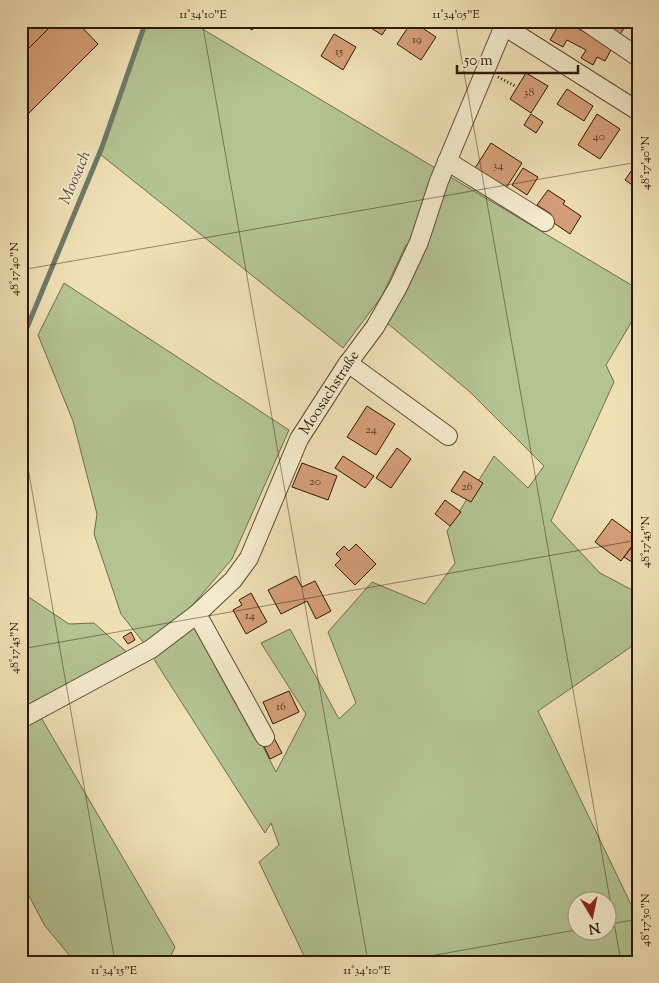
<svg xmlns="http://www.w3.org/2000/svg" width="659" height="983" font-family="'Sorts Mill Goudy',serif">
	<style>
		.green { fill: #b3c492; stroke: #706e4d; fill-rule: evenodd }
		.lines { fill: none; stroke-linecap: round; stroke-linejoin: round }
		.stream { stroke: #6e7b6b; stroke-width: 5 }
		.building { fill: #d69f78; stroke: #2c1708 }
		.minor-casing { stroke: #5d4a33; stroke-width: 20 }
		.path { stroke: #2c1708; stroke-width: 3; stroke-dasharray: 1 2.5; stroke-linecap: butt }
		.minor { stroke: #f5eccf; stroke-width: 18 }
		.ticks { fill: none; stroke: #2c1708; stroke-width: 1; stroke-opacity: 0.45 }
		.labels { text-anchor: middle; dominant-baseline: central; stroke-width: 4; stroke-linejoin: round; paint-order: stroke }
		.number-label { font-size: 12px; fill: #563924 }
		.street-label { font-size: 15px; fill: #2c1708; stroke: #f5eccf }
		.water-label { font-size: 16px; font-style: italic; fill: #525142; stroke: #f5eccf }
		.neatline { fill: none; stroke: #2c1708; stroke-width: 2 }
		.ticks-label { font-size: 12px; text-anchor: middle; fill: #2c1708 }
	</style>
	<rect width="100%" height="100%" fill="#f0e1b5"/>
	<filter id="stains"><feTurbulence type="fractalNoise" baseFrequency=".004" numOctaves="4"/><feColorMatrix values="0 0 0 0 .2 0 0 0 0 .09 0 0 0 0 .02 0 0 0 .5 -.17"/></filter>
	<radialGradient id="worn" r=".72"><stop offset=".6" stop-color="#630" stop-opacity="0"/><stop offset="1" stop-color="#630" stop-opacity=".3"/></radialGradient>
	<!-- green -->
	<g class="green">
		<path d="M147 21H189L638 289V311L606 365 614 382 551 521 600 573 638 593V642L538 711 638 919V962H307L259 862 279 845 271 823 265 833 143 642 121 614 94 534 97 514 73 421 38 335 64 283 289 430 232 559 191 607 276 772 306 714 261 643 290 629 339 719 356 703 328 632 372 582 425 604 455 563 447 531 494 456 528 488 544 466 470 392 387 323 405 294 424 249 406 245 382 296 343 348 101 155ZM576 900H606V930H576Z"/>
		<polygon points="21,592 69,624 94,623 129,654 39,714 175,947 168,962 75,962 45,926 28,894 21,883"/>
	</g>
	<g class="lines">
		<!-- stream -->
		<polyline class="stream" points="21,342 102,147 146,21"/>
	</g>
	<!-- building -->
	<g class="building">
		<polygon points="35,21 56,21 21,56 21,35"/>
		<polygon points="56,21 76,21 98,44 21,121 21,56"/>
		<polygon points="238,21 257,21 252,30"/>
		<polygon points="360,21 391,21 382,35"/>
		<polygon points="412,21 436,37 421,60 397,44"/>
		<polygon points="561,21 565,21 612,48 605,61 597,57 593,65 581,58 586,50 567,40 563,47 550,40"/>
		<polygon points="611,21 617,21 625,27 618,37 606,29"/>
		<polygon points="334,34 356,47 343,70 321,56"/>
		<polygon points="526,73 548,86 531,113 510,99"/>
		<polygon points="567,89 593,106 584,121 557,104"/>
		<polygon points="531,114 543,122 536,133 524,125"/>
		<polygon points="597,114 620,129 600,159 578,145"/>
		<polygon points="491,143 522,163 506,188 475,168"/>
		<polygon points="638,161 638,189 625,180"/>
		<polygon points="523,168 538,177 527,195 512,185"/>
		<polygon points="548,190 565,201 563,204 581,216 570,234 548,219 551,214 537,205"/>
		<polygon points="367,406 395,424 376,455 347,437"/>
		<polygon points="397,448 411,459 391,488 376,478"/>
		<polygon points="343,456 374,476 365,488 335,468"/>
		<polygon points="302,463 337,476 328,500 292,487"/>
		<polygon points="464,471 483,483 471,502 451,491"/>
		<polygon points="445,500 461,512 450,526 435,514"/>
		<polygon points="612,519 638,538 621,561 595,542"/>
		<polygon points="356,544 376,564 355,585 335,565 341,559 336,554 344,546 349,551"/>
		<polygon points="631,548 637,551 638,550 638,566 624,557"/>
		<polygon points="296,576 302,587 315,581 331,611 316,619 307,601 281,614 268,590"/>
		<polygon points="251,593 267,622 246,634 233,610 242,605 239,600"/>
		<polygon points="131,632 135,640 128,644 123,637"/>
		<polygon points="289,691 299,712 273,724 263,702"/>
		<polygon points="273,736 282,753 270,759 262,742"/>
	</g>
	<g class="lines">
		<defs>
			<g id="minor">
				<polyline points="585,21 638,57"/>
				<polyline points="504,26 638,111"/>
				<polyline points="447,161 545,222"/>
				<polyline points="348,363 448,436"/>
				<polyline points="197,614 265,737"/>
				<polyline points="21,719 151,649 197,614 233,580 249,558 299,439 346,366 375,327 398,287 419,242 439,181 506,21"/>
			</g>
		</defs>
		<!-- minor casing -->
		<use href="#minor" class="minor-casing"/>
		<!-- path -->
		<polyline class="path" points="498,77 515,86"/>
		<!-- minor -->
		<use href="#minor" class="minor"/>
	</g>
	<!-- ticks -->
	<path class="ticks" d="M202 21 368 962M455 21 621 962M21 270 638 162M21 428 115 962M21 649 638 540M606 925 638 919M396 962 576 930"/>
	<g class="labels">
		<!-- number labels -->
		<g class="number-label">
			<text x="417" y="40">19</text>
			<text x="339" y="52">15</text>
			<text x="529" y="93">38</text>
			<text x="599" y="137">40</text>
			<text x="498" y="166">34</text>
			<text x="371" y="430">24</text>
			<text x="315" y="482">20</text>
			<text x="467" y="487">26</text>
			<text x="250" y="616">14</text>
			<text x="281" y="707">16</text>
		</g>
		<!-- street labels -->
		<g class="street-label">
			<text transform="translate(330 393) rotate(-57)">Moosachstraße</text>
		</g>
		<!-- water labels -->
		<g class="water-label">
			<text transform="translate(76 178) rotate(-67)">Moosach</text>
		</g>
	</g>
	<!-- margin -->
	<rect width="659" height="983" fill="none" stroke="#f0e1b5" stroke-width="55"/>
	<!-- north arrow -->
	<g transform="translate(592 916) rotate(170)"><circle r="24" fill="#f5eccf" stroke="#a5977f"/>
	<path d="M0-4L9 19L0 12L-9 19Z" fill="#8f2418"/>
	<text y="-8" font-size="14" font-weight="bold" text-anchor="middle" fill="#2c1708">N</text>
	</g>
	<!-- scale -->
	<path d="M457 65v8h121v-8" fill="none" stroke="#2c1708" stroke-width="2.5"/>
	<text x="464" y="65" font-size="15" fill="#2c1708" stroke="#f5eccf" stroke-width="4" paint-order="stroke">50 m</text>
	<rect x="28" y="28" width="604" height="928" class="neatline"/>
	<g class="ticks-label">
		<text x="203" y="18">11°34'10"E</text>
		<text x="456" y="18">11°34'05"E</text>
		<text transform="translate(645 163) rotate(-90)" y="4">48°17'40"N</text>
		<text transform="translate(14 269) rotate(-90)" y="4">48°17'40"N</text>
		<text transform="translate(645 542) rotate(-90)" y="4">48°17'45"N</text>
		<text transform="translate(14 648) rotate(-90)" y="4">48°17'45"N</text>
		<text transform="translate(645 920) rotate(-90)" y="4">48°17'50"N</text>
		<text x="114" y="974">11°34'15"E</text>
		<text x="367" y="974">11°34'10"E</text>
	</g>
	<rect width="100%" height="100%" filter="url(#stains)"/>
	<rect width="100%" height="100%" fill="url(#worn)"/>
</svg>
